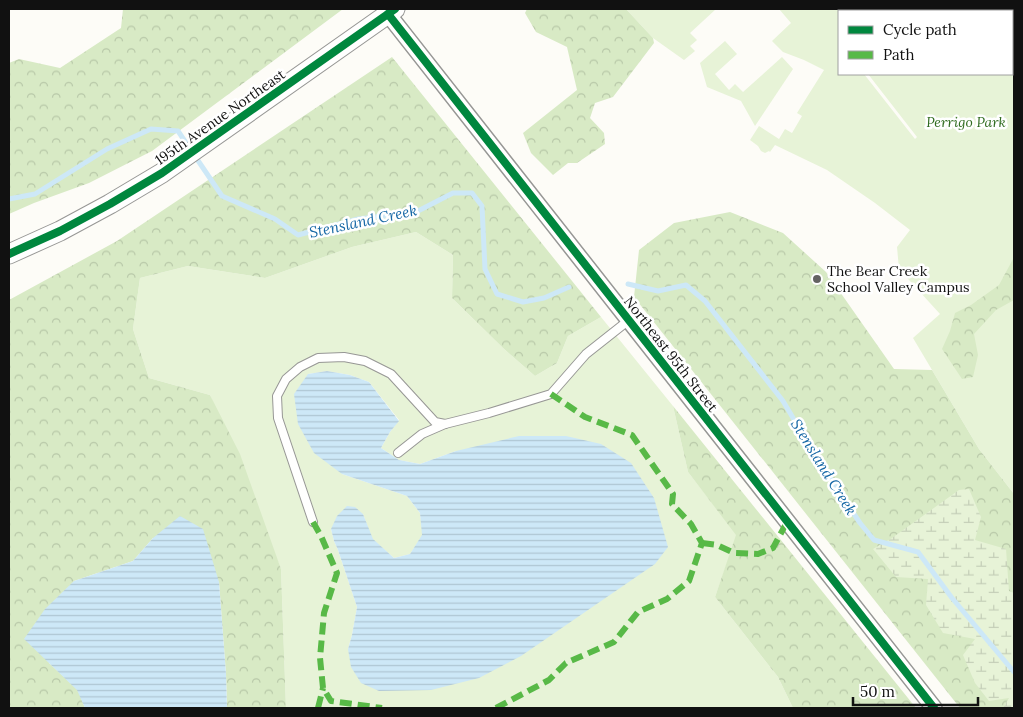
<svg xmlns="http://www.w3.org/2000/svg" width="1023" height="717" viewBox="0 0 1023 717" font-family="Lora,serif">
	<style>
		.grass { fill: #e7f3d7; fill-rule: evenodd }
		.forest { fill: url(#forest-crowns) }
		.wetland { fill: url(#wetland-marsh) }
		.pitch { fill: #f0f6e1 }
		.water { fill: url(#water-rules) }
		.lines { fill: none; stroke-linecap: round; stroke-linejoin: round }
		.stream { stroke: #cde8f7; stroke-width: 5 }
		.service-casing { stroke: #979795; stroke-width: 10 }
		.minor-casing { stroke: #979795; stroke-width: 18 }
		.tertiary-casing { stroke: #979795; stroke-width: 21 }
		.service { stroke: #fffffe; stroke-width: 8 }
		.minor { stroke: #fffffe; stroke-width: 15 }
		.tertiary { stroke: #fffffe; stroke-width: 19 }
		.quiet { stroke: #58b947; stroke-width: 6; stroke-dasharray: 12 6; stroke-linecap: butt }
		.cycleway-casing { stroke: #fff; stroke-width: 11 }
		.cycleway { stroke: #00873e; stroke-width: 8 }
		.poi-dot { fill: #646362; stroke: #fff; stroke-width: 2 }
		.labels { text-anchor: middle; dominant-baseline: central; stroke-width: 5; stroke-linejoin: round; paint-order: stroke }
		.street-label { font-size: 14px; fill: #111; stroke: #fff }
		.park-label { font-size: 14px; font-style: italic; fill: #2f6b1f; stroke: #fff }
		.poi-label { font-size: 14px; fill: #111; stroke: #fff; text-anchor: start }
		.water-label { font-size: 15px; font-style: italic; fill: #1768a6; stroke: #fff }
	</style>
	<defs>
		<pattern id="forest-crowns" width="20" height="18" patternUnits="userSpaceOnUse" patternTransform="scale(1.25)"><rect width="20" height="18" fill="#d8eac5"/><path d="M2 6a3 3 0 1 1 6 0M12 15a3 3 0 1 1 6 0" fill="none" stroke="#b8c8a8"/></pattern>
		<pattern id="wetland-marsh" width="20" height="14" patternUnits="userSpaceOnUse" patternTransform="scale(1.25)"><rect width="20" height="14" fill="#e7f3d7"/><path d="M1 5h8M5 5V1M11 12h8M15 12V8" fill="none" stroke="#c5cfb8"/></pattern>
		<pattern id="water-rules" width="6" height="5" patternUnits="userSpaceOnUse" patternTransform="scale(1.25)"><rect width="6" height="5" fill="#cde8f7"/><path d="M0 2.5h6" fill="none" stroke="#afc6d3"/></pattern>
	</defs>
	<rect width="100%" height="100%" fill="#fdfcf7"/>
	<!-- grass -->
	<g class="grass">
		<path d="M 626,9 L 716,9 L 690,33 L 697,40 L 690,46 L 695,51 L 684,60 L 653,38 Z"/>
		<path d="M 779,9 L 1014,9 L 1014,494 L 979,449 L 913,338 L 940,314 L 899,269 L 897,247 L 910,230 L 875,203 L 827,170 L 775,145 L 770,152 L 769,151 L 765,153 L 761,151 L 758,146 L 750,140 L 759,126 L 779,139 L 785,129 L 792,133 L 802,116 L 797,113 L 824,70 L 804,60 L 783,52 L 772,41 L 791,23 ZM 839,11 L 1012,11 L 1012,74 L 868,74 L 917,137 L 915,139 L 864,74 L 839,74 Z"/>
		<path d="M 725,41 L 737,54 L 715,74 L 729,90 L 735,84 L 743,92 L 782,57 L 793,69 L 755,126 L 741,101 L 707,87 L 700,63 Z"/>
		<path d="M 416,232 L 453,255 L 452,298 L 503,348 L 535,376 L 557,363 L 568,336 L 601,317 L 673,406 L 688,472 L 737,535 L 715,597 L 778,677 L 793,708 L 286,708 L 281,569 L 210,395 L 149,378 L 133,329 L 140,278 L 188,266 L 265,278 L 352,247 ZM 327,371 L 350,375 L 369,382 L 399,420 L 390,432 L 381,448 L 399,460 L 420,464 L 456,451 L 379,691 L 348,649 L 352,635 L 357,607 L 338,550 L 334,541 L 331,529 L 363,514 L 372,539 L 394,558 L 410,554 L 423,535 L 420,513 L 407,496 L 342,474 L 308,374 Z"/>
	</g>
	<!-- forest -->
	<g class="forest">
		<path d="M 123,9 L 343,9 L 152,151 L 89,183 L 34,203 L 9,214 L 9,63 L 19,59 L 60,68 L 121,28 Z"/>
		<path d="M 527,9 L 626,9 L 653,38 L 654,43 L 613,97 L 595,103 L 590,118 L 604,133 L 605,144 L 577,163 L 568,163 L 553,175 L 531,153 L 523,133 L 577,90 L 567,47 L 536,32 L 525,13 Z"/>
		<path d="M 392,57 L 601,317 L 568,336 L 557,363 L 535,376 L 503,348 L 452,298 L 453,255 L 416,232 L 352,247 L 265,278 L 188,266 L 140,278 L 133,329 L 149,378 L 210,395 L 240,454 L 281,569 L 286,708 L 227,708 L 226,674 L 219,582 L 153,538 L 133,561 L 74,581 L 49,663 L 78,690 L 85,708 L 9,708 L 9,300 L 117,241 Z"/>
		<path d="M 730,212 L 783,233 L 826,272 L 894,369 L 932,370 L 979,449 L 1014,494 L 1014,708 L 960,708 L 634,297 L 639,250 L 674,223 Z"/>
		<path d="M 1013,259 L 1014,261 L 1014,300 L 996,310 L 974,334 L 978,355 L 973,377 L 962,379 L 942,349 L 950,331 L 955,313 L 971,305 L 999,285 Z"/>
		<path d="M 673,406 L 916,708 L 793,708 L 778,677 L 715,597 L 736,535 L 688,472 Z"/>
	</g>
	<!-- wetland -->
	<path class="wetland" d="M 969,489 L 981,517 L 975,540 L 1006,549 L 1009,591 L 1014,593 L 1014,708 L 1003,708 L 1009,698 L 989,701 L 975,683 L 963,655 L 975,639 L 943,633 L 926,605 L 928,579 L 896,577 L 873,549 L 892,538 L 959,490 Z"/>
	<!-- pitch -->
	<path class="pitch" d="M 986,9 L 1014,9 L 1014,44 L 1012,46 L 1012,11 L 983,11 Z"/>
	<!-- water -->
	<g class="water">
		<path d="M 327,371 L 350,375 L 369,382 L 399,421 L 390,432 L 381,448 L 399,460 L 420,464 L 456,451 L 519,436 L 566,436 L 601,444 L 631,463 L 654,498 L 668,547 L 655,564 L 521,656 L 479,678 L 431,690 L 379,691 L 361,683 L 351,667 L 348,649 L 352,635 L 357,607 L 338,550 L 334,541 L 331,529 L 337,516 L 347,506 L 355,507 L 363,514 L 373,539 L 394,558 L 410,554 L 422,535 L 420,513 L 407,496 L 342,474 L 314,453 L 298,424 L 294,394 L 308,374 Z"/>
		<path d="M 180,516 L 203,529 L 219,582 L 226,674 L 227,708 L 85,708 L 77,690 L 24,639 L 45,609 L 74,581 L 133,561 L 153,538 Z"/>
	</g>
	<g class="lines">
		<!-- stream -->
		<g class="stream">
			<path d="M 9,199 L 35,194 L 107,149 L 151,129 L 178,131 L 222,196 L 275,219 L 298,235 L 358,219 L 416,212 L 453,193 L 472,193 L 482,206 L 485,269 L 497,294 L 523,302 L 544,298 L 569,287"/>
			<path d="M 628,284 L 658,291 L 686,285 L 705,301 L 783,401 L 815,455 L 860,523 L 874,540 L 918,552 L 952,598 L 1014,672"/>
		</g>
		<!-- service casing -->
		<g class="service-casing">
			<g id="service">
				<path d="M 398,453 L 422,434 L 445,424 L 489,413 L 551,394 L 586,354 L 629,320"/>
				<path d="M 313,522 L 278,418 L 277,396 L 286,379 L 300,367 L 318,358 L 344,357 L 365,361 L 391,374 L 435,422 L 445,424"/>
			</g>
		</g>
		<!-- minor casing -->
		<g class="minor-casing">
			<path id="minor" d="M 389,9 L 388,14 L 934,708"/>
		</g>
		<!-- tertiary casing -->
		<g class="tertiary-casing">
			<path id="tertiary" d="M 9,254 L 60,231 L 110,204 L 162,173 L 395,9"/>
		</g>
		<!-- service -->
		<use href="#service" class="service"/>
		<!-- minor -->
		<use href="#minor" class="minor"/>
		<!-- tertiary -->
		<use href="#tertiary" class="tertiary"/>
		<!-- quiet -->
		<g class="quiet">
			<path d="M 313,522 L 321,536 L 337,573 L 324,613 L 320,658 L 323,688 L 331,701 L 382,708"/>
			<path d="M 702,543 L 717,545 L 734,553 L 758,554 L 773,548 L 787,522"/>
			<path d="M 318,708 L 323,688"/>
			<path d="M 496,708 L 549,680 L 566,663 L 614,642 L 638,612 L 667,599 L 689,581 L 702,543 L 691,524 L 672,504 L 673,494 L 632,435 L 585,417 L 551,394"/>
		</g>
		<!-- cycleway casing -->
		<g class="cycleway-casing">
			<g id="cycleway">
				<path d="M 388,14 L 934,708"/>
				<path d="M 9,254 L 60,231 L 110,204 L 162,173 L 395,9"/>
			</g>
		</g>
		<!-- cycleway -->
		<use href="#cycleway" class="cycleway"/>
	</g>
	<!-- markers -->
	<circle class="poi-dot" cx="817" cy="279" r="5"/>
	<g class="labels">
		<!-- street labels -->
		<g class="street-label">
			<text transform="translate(220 117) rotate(-35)">195th Avenue Northeast</text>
			<text transform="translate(671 354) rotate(52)">Northeast 95th Street</text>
		</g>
		<!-- park labels -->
		<g class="park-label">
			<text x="966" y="122">Perrigo Park</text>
		</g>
		<!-- poi labels -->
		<g class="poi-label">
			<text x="827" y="271">The Bear Creek<tspan x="827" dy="16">School Valley Campus</tspan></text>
		</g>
		<!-- water labels -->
		<g class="water-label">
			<text transform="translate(363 221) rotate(-12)">Stensland Creek</text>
			<text transform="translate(824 467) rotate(58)">Stensland Creek</text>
		</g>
	</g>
	<!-- border -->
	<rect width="1023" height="717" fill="none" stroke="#111111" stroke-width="20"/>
	<!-- legend -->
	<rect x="838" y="10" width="175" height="65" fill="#ffffff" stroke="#a0a0a0"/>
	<rect x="848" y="26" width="25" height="8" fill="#00873e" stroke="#a0a0a0"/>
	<text x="883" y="35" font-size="15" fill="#111111">Cycle path</text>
	<rect x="848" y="51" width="25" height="8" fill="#58b947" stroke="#a0a0a0"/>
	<text x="883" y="60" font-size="15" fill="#111111">Path</text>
	<!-- scale -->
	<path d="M853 697v8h125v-8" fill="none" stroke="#111111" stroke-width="2.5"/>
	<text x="860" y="697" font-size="15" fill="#111111" stroke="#ffffff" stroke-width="4" paint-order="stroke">50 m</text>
</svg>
